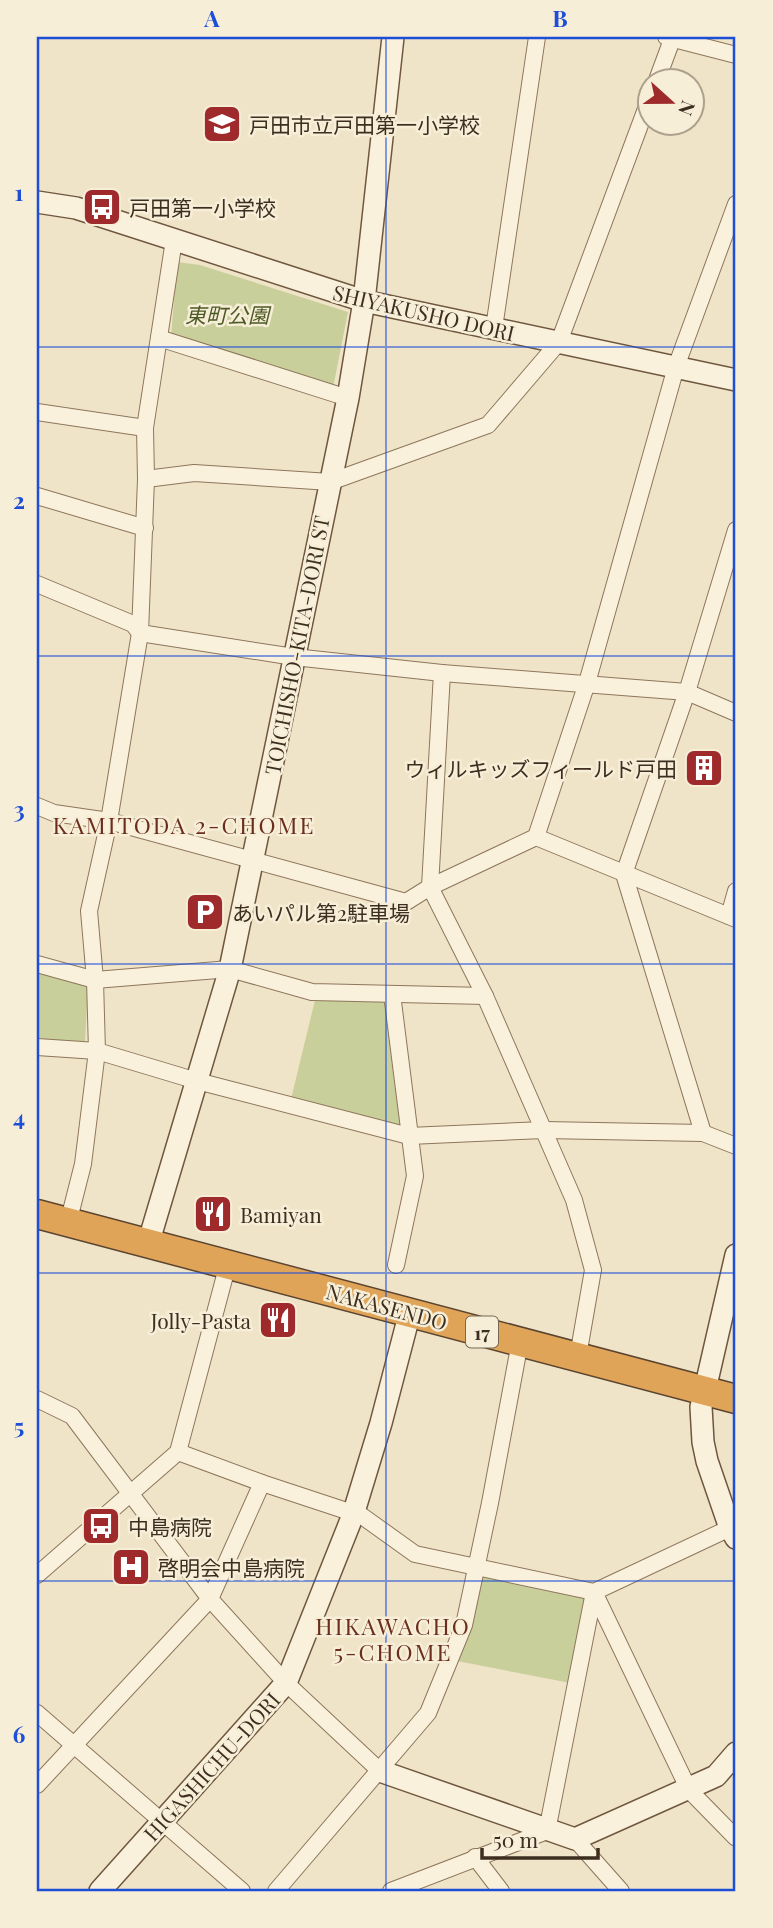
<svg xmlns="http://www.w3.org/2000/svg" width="773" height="1928" viewBox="0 0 773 1928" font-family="'Playfair Display','Noto Sans JP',serif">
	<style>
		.green { fill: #c9cf9b }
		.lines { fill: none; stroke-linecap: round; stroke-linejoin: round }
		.street-casing { stroke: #8d765c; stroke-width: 18 }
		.secondary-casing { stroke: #6f573f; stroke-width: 24 }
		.highway-casing { stroke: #5b4430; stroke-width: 31 }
		.street { stroke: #faf1dc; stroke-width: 16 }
		.secondary { stroke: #faf1dc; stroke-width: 21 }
		.highway { stroke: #e0a458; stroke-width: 28 }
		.grid { fill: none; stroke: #1d4ed8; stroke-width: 2; stroke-opacity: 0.55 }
		.labels { text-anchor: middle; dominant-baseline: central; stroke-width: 5; stroke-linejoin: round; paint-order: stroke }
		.shield { fill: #f7eed8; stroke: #756857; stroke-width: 2 }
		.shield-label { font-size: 19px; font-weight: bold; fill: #3d2e20 }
		.poi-label { font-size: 21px; fill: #3d2e20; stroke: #f7eed8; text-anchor: start }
		.street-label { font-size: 21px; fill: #3d2e20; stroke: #f7eed8 }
		.park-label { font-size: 21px; font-style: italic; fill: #4d5a26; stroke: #f7eed8 }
		.neighbourhood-label { font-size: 23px; letter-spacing: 2px; fill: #6b2e1e; stroke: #f7eed8 }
		.neatline { fill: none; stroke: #1d4ed8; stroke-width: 2.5 }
		.grid-label { font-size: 23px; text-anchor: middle; font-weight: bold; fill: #1d4ed8 }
	</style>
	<rect width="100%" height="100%" fill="#f0e4c8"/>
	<!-- green -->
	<g class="green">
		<path d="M 177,262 L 200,265 L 348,312 L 333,388 L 171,337 Z"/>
		<path d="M 37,969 L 88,986 L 85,1043 L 37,1038 Z"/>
		<path d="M 315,1000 L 386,1002 L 402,1129 L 291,1099 Z"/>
		<path d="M 482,1574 L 588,1597 L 570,1683 L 457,1661 Z"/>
	</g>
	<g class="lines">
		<!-- street casing -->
		<g class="street-casing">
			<g id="street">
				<path d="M 666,37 L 736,55"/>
				<path d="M 657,80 L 673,37"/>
				<path d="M 494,328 L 537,37"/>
				<path d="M 159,338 L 348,398"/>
				<path d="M 37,412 L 145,428"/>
				<path d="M 146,479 L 194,473 L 330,482 L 488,425 L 559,342 L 650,98"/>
				<path d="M 37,496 L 145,528"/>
				<path d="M 37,584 L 133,624 L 140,633 L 294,657 L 442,673 L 687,692 L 736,713"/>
				<path d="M 442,673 L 430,887 L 485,996 L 574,1200 L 593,1270 L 578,1356"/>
				<path d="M 37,806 L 54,813 L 109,821 L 406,902 L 430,887 L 536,837 L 736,919"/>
				<path d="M 536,837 L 587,683 L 676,367 L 736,204"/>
				<path d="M 729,916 L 736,891"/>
				<path d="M 37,964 L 95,980 L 230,969 L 312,992 L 485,996"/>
				<path d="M 392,994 L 415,1176 L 396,1265"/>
				<path d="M 37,1047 L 97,1051 L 197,1081 L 409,1136 L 544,1130 L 703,1133 L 736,1146"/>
				<path d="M 703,1133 L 624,874 L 687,692 L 736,530"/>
				<path d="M 68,1223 L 83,1164 L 97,1051 L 95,980 L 89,911 L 109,821 L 140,633 L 146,479 L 145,428 L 174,240"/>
				<path d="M 37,1399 L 72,1416 L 210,1599 L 286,1683 L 380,1771"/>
				<path d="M 178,1452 L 262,1483 L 362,1516 L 415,1554 L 594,1592 L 730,1528"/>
				<path d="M 37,1575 L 178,1452 L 228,1264"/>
				<path d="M 594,1592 L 689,1790 L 736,1838"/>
				<path d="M 37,1713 L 242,1891"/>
				<path d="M 37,1785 L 210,1599 L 262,1483"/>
				<path d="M 575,1839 L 621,1891"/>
				<path d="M 475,1857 L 501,1891"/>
				<path d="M 276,1891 L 428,1713 L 464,1625 L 490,1503 L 520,1342"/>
				<path d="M 391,1891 L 547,1831 L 594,1592"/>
			</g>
		</g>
		<!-- secondary casing -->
		<g class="secondary-casing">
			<g id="secondary">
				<path d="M 37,202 L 76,208 L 364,301 L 736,380"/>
				<path d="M 148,1244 L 230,969 L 348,398 L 364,301 L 393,37"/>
				<path d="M 736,1255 L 701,1407 L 703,1442 L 707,1461 L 730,1528 L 736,1538"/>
				<path d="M 380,1771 L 575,1839 L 716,1776 L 736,1753"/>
				<path d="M 100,1891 L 286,1683 L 353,1515 L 381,1423 L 410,1312"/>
			</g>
		</g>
		<!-- highway casing -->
		<g class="highway-casing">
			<path id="highway" d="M 37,1214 L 736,1399"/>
		</g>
		<!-- street -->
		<use href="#street" class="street"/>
		<!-- secondary -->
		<use href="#secondary" class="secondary"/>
		<!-- highway -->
		<use href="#highway" class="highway"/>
	</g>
	<!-- grid -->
	<path class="grid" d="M 386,37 L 386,1891M 37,347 L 736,347M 37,656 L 736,656M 37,964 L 736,964M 37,1273 L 736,1273M 37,1581 L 736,1581"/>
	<!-- icons -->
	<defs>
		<g id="school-square" transform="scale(2.0125)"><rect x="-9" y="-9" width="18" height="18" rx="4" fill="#9e2a2b" stroke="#f7eed8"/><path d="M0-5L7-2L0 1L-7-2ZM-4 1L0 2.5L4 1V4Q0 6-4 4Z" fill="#fff"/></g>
		<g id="bus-square" transform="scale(2.0125)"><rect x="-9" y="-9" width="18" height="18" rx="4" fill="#9e2a2b" stroke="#f7eed8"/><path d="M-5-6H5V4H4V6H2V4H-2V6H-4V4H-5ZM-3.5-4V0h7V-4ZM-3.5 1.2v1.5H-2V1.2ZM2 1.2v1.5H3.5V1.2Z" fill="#fff"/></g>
		<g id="building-square" transform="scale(2.0125)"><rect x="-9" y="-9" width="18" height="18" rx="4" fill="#9e2a2b" stroke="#f7eed8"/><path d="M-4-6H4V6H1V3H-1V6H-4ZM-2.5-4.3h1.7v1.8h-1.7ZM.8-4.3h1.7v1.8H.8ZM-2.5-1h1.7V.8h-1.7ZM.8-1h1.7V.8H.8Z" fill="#fff"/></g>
		<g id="parking-square" transform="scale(2.0125)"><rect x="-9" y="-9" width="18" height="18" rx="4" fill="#9e2a2b" stroke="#f7eed8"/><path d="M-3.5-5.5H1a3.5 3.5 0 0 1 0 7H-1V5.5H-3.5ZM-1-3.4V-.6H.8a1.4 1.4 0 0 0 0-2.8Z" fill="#fff"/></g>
		<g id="restaurant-square" transform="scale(2.0125)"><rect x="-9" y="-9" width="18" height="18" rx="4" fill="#9e2a2b" stroke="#f7eed8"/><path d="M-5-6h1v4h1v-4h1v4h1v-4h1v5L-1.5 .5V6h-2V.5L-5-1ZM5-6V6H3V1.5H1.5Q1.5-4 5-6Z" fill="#fff"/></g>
		<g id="hospital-square" transform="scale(2.0125)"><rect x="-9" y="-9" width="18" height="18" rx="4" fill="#9e2a2b" stroke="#f7eed8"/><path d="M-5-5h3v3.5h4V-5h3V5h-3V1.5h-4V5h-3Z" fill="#fff"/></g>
	</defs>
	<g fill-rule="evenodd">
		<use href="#school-square" x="222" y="124"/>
		<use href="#bus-square" x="102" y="207"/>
		<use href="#building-square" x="704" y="768"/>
		<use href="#parking-square" x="205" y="912"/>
		<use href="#restaurant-square" x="213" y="1214"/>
		<use href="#restaurant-square" x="278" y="1320"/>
		<use href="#bus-square" x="101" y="1526"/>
		<use href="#hospital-square" x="131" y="1567"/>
	</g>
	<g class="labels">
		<!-- shield labels -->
		<rect class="shield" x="466" y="1316.5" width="32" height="31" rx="5"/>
		<g class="shield-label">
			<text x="482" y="1332">17</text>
		</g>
		<!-- poi labels -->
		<g class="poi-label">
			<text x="249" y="124">戸田市立戸田第一小学校</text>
			<text x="129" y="207">戸田第一小学校</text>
			<text x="677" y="768" text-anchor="end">ウィルキッズフィールド戸田</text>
			<text x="232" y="912">あいパル第2駐車場</text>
			<text x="240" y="1214">Bamiyan</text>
			<text x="251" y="1320" text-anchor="end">Jolly-Pasta</text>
			<text x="128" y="1526">中島病院</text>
			<text x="158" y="1567">啓明会中島病院</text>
		</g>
		<!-- street labels -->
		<g class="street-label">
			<text transform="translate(424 312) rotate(13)">SHIYAKUSHO DORI</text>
			<text transform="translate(296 645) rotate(-79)">TOICHISHO-KITA-DORI ST</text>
			<text transform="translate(387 1306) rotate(15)">NAKASENDO</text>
			<text transform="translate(211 1766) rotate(-48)">HIGASHICHU-DORI</text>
		</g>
		<!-- park labels -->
		<g class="park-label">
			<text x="227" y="314">東町公園</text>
		</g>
		<!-- neighbourhood labels -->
		<g class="neighbourhood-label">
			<text x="184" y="824">KAMITODA 2-CHOME</text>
			<text x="393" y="1625">HIKAWACHO<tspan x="393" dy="26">5-CHOME</tspan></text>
		</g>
	</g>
	<!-- border -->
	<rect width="773" height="1928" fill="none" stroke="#f7eed8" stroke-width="77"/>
	<!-- north arrow -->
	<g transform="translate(671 102) rotate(111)"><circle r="33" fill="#f7eed8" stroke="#ada18e" stroke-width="2"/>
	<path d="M0-5L12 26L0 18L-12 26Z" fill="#9e2a2b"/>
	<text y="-10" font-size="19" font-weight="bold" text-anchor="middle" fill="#3d2e20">N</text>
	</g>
	<!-- scale -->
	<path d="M482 1848v10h116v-10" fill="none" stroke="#3d2e20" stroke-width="3.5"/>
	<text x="493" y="1848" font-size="21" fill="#3d2e20" stroke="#f7eed8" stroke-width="5" paint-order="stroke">50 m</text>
	<rect x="38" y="38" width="696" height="1852" class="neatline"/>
	<g class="grid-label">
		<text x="212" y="27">A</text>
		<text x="560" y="27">B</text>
		<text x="19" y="201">1</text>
		<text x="19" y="509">2</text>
		<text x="19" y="818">3</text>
		<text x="19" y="1126">4</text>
		<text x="19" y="1435">5</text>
		<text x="19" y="1743">6</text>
	</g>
</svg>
